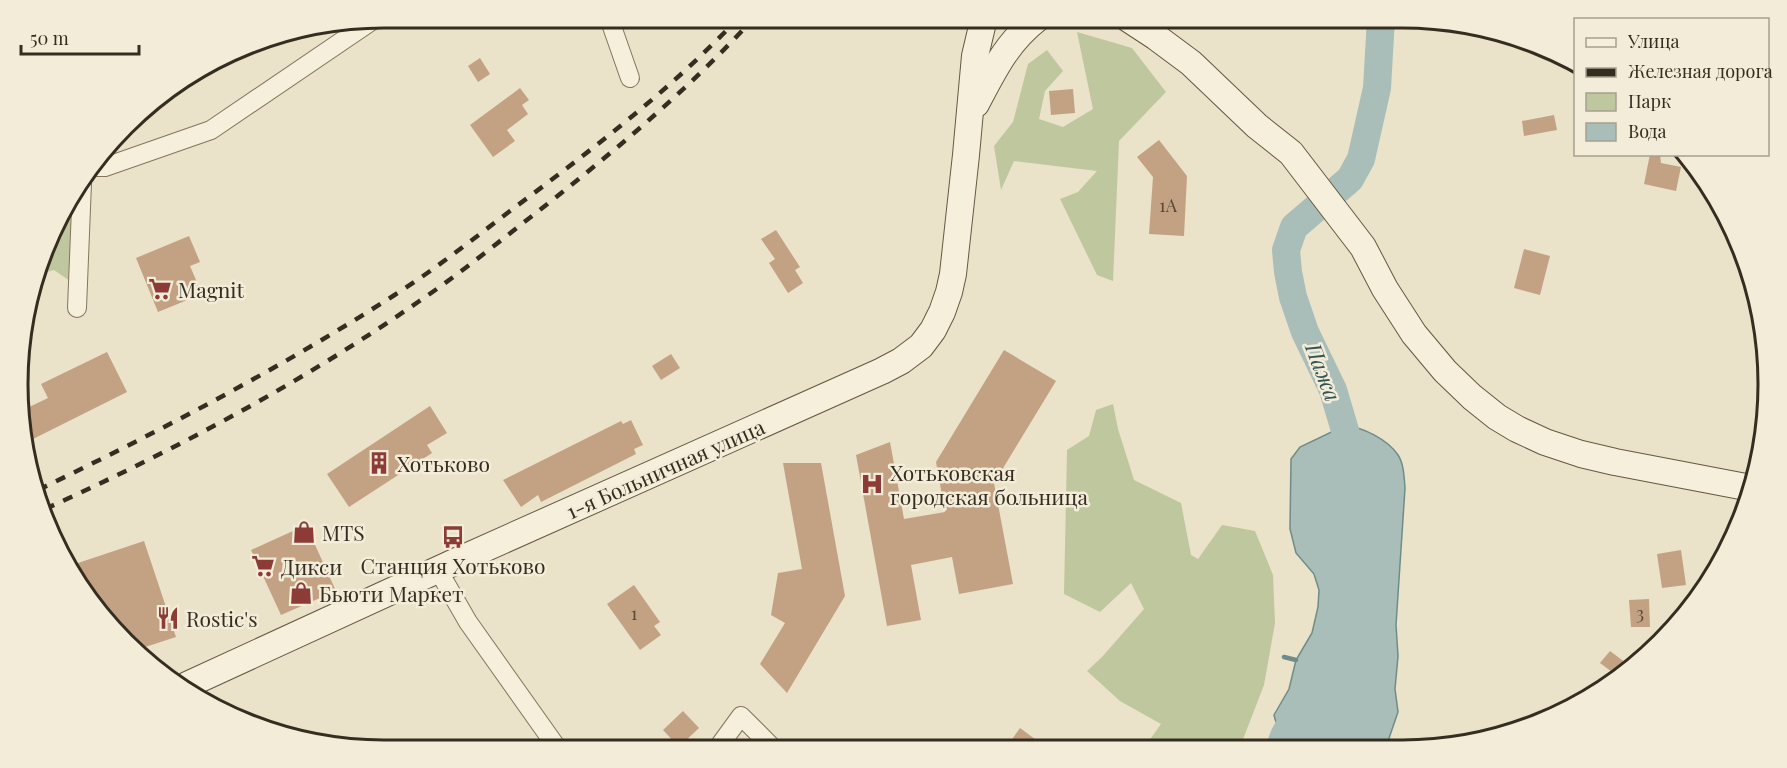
<svg xmlns="http://www.w3.org/2000/svg" width="1787" height="768" viewBox="0 0 1787 768" font-family="'Playfair Display',serif">
	<style>
		.green { fill: #bfc79e }
		.water { fill: #a9beb9; stroke: #708c87; stroke-width: 1.5 }
		.lines { fill: none; stroke-linecap: round; stroke-linejoin: round }
		.stream { stroke: #708c87; stroke-width: 4.5 }
		.river { stroke: #a9beb9; stroke-width: 28 }
		.building { fill: #c3a283 }
		.street-casing { stroke: #84755f; stroke-width: 20 }
		.secondary-casing { stroke: #665742; stroke-width: 28 }
		.street { stroke: #f5efdb; stroke-width: 18 }
		.secondary { stroke: #f5efdb; stroke-width: 26 }
		.rail { stroke: #362d21; stroke-width: 4.5; stroke-dasharray: 10 10; stroke-linecap: butt }
		.labels { text-anchor: middle; dominant-baseline: central; stroke-width: 5; stroke-linejoin: round; paint-order: stroke }
		.number-label { font-size: 18px; fill: #594a3a }
		.poi-label { font-size: 21px; fill: #362d21; stroke: #f2ecd8; text-anchor: start }
		.street-label { font-size: 21px; fill: #362d21; stroke: #f2ecd8 }
		.water-label { font-size: 22px; font-style: italic; fill: #325454; stroke: #f2ecd8 }
		.rim { fill: none; stroke: #362d21; stroke-width: 3 }
	</style>
	<rect width="100%" height="100%" fill="#eae2c9"/>
	<!-- green -->
	<g class="green">
		<path d="M 1077,32 L 1132,48 L 1166,92 L 1119,141 L 1113,281 L 1097,275 L 1060,199 L 1078,192 L 1097,171 L 1014,161 L 1001,190 L 994,146 L 1013,122 L 1028,64 L 1047,50 L 1063,71 L 1045,91 L 1039,119 L 1063,127 L 1093,109 Z"/>
		<path d="M 74,193 L 70,281 L 54,270 L 40,274 L 67,201 Z"/>
		<path d="M 1113,404 L 1118,429 L 1134,480 L 1181,503 L 1191,555 L 1198,559 L 1222,525 L 1255,531 L 1273,575 L 1275,623 L 1264,685 L 1240,747 L 1144,748 L 1161,724 L 1120,701 L 1087,671 L 1102,657 L 1144,609 L 1131,583 L 1100,612 L 1064,594 L 1067,450 L 1089,436 L 1096,410 Z"/>
	</g>
	<!-- water -->
	<path class="water" d="M 1344,426 C 1362,426 1388,440 1398,455 C 1404,464 1404,477 1405,488 L 1396,625 L 1398,656 L 1395,689 L 1398,712 L 1386,747 L 1296,747 C 1285,738 1277,729 1274,715 L 1289,689 L 1296,660 L 1312,633 L 1318,607 L 1319,590 L 1314,574 L 1296,553 L 1290,529 L 1291,459 L 1300,447 Z"/>
	<g class="lines">
		<!-- stream -->
		<path class="stream" d="M 1284,657 L 1296,660"/>
		<!-- river -->
		<g class="river">
			<path d="M 1352,465 L 1352,454 L 1333,390 L 1305,332 L 1293,297 L 1288,272 L 1286,250 L 1294,227 L 1350,179 L 1361,159 L 1377,88 L 1381,18"/>
			<path d="M 1280,747 L 1284,736 L 1303,701"/>
		</g>
	</g>
	<!-- building -->
	<g class="building">
		<path d="M 480,58 L 490,74 L 478,82 L 468,66 Z"/>
		<path d="M 520,88 L 529,100 L 522,105 L 528,114 L 507,130 L 515,141 L 493,157 L 470,125 Z"/>
		<path d="M 1073,89 L 1075,113 L 1051,115 L 1049,91 Z"/>
		<path d="M 1554,115 L 1557,130 L 1524,136 L 1522,121 Z"/>
		<path d="M 1159,140 L 1187,176 L 1184,236 L 1149,234 L 1153,177 L 1137,157 Z"/>
		<path d="M 1650,154 L 1660,154 L 1661,163 L 1681,167 L 1676,191 L 1644,184 Z"/>
		<path d="M 776,230 L 800,267 L 795,270 L 803,283 L 788,293 L 769,263 L 775,259 L 761,239 Z"/>
		<path d="M 189,236 L 200,262 L 190,266 L 202,294 L 158,312 L 136,258 Z"/>
		<path d="M 1524,249 L 1550,256 L 1540,295 L 1514,288 Z"/>
		<path d="M 1004,350 L 1056,381 L 994,483 L 1013,584 L 959,594 L 952,557 L 911,565 L 921,620 L 887,626 L 856,455 L 890,442 L 904,519 L 945,512 L 936,462 Z"/>
		<path d="M 107,352 L 127,392 L 25,443 L 25,409 L 48,398 L 41,384 Z"/>
		<path d="M 671,354 L 680,368 L 661,380 L 652,366 Z"/>
		<path d="M 430,406 L 447,433 L 427,445 L 432,453 L 349,507 L 327,474 Z"/>
		<path d="M 631,420 L 643,445 L 634,449 L 636,454 L 541,502 L 538,495 L 521,507 L 503,480 L 621,421 L 623,424 Z"/>
		<path d="M 783,463 L 821,463 L 845,596 L 787,693 L 760,664 L 785,623 L 771,615 L 778,573 L 802,569 Z"/>
		<path d="M 306,525 L 336,591 L 281,615 L 251,550 Z"/>
		<path d="M 144,541 L 176,637 L 136,650 L 83,586 L 75,564 Z"/>
		<path d="M 1681,550 L 1686,585 L 1662,588 L 1657,554 Z"/>
		<path d="M 634,585 L 660,622 L 654,626 L 661,635 L 640,650 L 607,604 Z"/>
		<path d="M 1649,599 L 1650,627 L 1631,627 L 1629,600 Z"/>
		<path d="M 1610,651 L 1630,666 L 1620,678 L 1600,663 Z"/>
		<path d="M 683,711 L 699,728 L 679,747 L 663,730 Z"/>
		<path d="M 1020,728 L 1047,748 L 1006,748 Z"/>
	</g>
	<g class="lines">
		<!-- street casing -->
		<g class="street-casing">
			<g id="street">
				<path d="M 609,18 L 630,78"/>
				<path d="M 95,167 L 105,167 L 211,130 L 373,20"/>
				<path d="M 77,308 L 82,183"/>
				<path d="M 438,570 L 468,622 L 558,749"/>
				<path d="M 717,749 L 741,716 L 774,749"/>
			</g>
		</g>
		<!-- secondary casing -->
		<g class="secondary-casing">
			<g id="secondary">
				<path d="M 1127,18 L 1156,37 L 1191,63 L 1257,126 L 1291,153 L 1363,247 L 1385,289 L 1414,334 L 1445,371 L 1472,397 L 1497,417 L 1517,429 L 1545,442 L 1581,454 L 1615,462 L 1751,488"/>
				<path d="M 976,104 C 994,70 1007,42 1038,18"/>
				<path d="M 187,685 L 459,560 L 882,371 L 901,361 L 921,346 L 933,330 L 942,312 L 949,292 L 953,274 L 966,155 L 975,56 L 984,18"/>
			</g>
		</g>
		<!-- street -->
		<use href="#street" class="street"/>
		<!-- secondary -->
		<use href="#secondary" class="secondary"/>
		<!-- rail -->
		<g class="rail">
			<path d="M 38,490 C 160,431 279,369 393,296 C 434,270 472,240 510,211 C 565,170 619,129 670,84 C 694,63 717,40 739,18"/>
			<path d="M 45,509 C 175,450 301,383 418,302 C 461,273 501,240 541,209 C 616,150 689,89 754,18"/>
		</g>
	</g>
	<!-- icons -->
	<defs>
		<g id="supermarket-bare" transform="scale(1.8)"><path d="M-6-5.5h2.5l.6 2H6L4.5 2H-2.5L-4.4-4H-6ZM-1.5 3.2a1.3 1.3 0 1 0 .1 0ZM3 3.2a1.3 1.3 0 1 0 .1 0Z" fill="#8c3b36" stroke="#f2ecd8" stroke-width="2.5" paint-order="stroke"/></g>
		<g id="building-bare" transform="scale(1.8)"><path d="M-4-6H4V6H1V3H-1V6H-4ZM-2.5-4.3h1.7v1.8h-1.7ZM.8-4.3h1.7v1.8H.8ZM-2.5-1h1.7V.8h-1.7ZM.8-1h1.7V.8H.8Z" fill="#8c3b36" stroke="#f2ecd8" stroke-width="2.5" paint-order="stroke"/></g>
		<g id="hospital-bare" transform="scale(1.8)"><path d="M-5-5h3v3.5h4V-5h3V5h-3V1.5h-4V5h-3Z" fill="#8c3b36" stroke="#f2ecd8" stroke-width="2.5" paint-order="stroke"/></g>
		<g id="shop-bare" transform="scale(1.8)"><path d="M-5-2.5h2.3a2.7 3.5 0 0 1 5.4 0H5L5.5 6h-11ZM-1.5-2.5h3a1.5 2.3 0 0 0-3 0Z" fill="#8c3b36" stroke="#f2ecd8" stroke-width="2.5" paint-order="stroke"/></g>
		<g id="bus-bare" transform="scale(1.8)"><path d="M-5-6H5V4H4V6H2V4H-2V6H-4V4H-5ZM-3.5-4V0h7V-4ZM-3.5 1.2v1.5H-2V1.2ZM2 1.2v1.5H3.5V1.2Z" fill="#8c3b36" stroke="#f2ecd8" stroke-width="2.5" paint-order="stroke"/></g>
		<g id="restaurant-bare" transform="scale(1.8)"><path d="M-5-6h1v4h1v-4h1v4h1v-4h1v5L-1.5 .5V6h-2V.5L-5-1ZM5-6V6H3V1.5H1.5Q1.5-4 5-6Z" fill="#8c3b36" stroke="#f2ecd8" stroke-width="2.5" paint-order="stroke"/></g>
	</defs>
	<g fill-rule="evenodd">
		<use href="#supermarket-bare" x="160" y="289"/>
		<use href="#building-bare" x="379" y="463"/>
		<use href="#hospital-bare" x="872" y="484"/>
		<use href="#shop-bare" x="304" y="532"/>
		<use href="#bus-bare" x="453" y="537"/>
		<use href="#supermarket-bare" x="263" y="566"/>
		<use href="#shop-bare" x="301" y="593"/>
		<use href="#restaurant-bare" x="168" y="618"/>
	</g>
	<g class="labels">
		<!-- number labels -->
		<g class="number-label">
			<text x="1168" y="205">1А</text>
			<text x="634" y="613">1</text>
			<text x="1640" y="613">3</text>
		</g>
		<!-- poi labels -->
		<g class="poi-label">
			<text x="178" y="289">Magnit</text>
			<text x="397" y="463">Хотьково</text>
			<text x="890" y="472">Хотьковская<tspan x="890" dy="24">городская больница</tspan></text>
			<text x="322" y="532">MTS</text>
			<text x="453" y="565" text-anchor="middle">Станция Хотьково</text>
			<text x="281" y="566">Дикси</text>
			<text x="319" y="593">Бьюти Маркет</text>
			<text x="186" y="618">Rostic's</text>
		</g>
		<!-- street labels -->
		<g class="street-label">
			<text transform="translate(665 468) rotate(-24)">1-я Больничная улица</text>
		</g>
		<!-- water labels -->
		<g class="water-label">
			<text transform="translate(1324 372) rotate(69)">Пажа</text>
		</g>
	</g>
	<!-- crop -->
	<path d="M0 0H1787V768H0ZM384 28H1402A356 356 0 0 1 1758 384V384A356 356 0 0 1 1402 740H384A356 356 0 0 1 28 384V384A356 356 0 0 1 384 28Z" fill="#f2ecd8" fill-rule="evenodd"/>
	<path class="rim" d="M384 28H1402A356 356 0 0 1 1758 384V384A356 356 0 0 1 1402 740H384A356 356 0 0 1 28 384V384A356 356 0 0 1 384 28Z"/>
	<!-- legend -->
	<rect x="1574" y="18" width="195" height="138" fill="#f2ecd8" stroke="#a7a08f" stroke-width="1.5"/>
	<rect x="1586" y="38" width="30" height="9" fill="#f5efdb" stroke="#a7a08f" stroke-width="1.5"/>
	<text x="1628" y="48" font-size="18" fill="#362d21">Улица</text>
	<rect x="1586" y="68" width="30" height="9" fill="#362d21" stroke="#a7a08f" stroke-width="1.5"/>
	<text x="1628" y="78" font-size="18" fill="#362d21">Железная дорога</text>
	<rect x="1586" y="93" width="30" height="18" fill="#bfc79e" stroke="#a7a08f" stroke-width="1.5"/>
	<text x="1628" y="108" font-size="18" fill="#362d21">Парк</text>
	<rect x="1586" y="123" width="30" height="18" fill="#a9beb9" stroke="#a7a08f" stroke-width="1.5"/>
	<text x="1628" y="138" font-size="18" fill="#362d21">Вода</text>
	<!-- scale -->
	<path d="M21 45v9h118v-9" fill="none" stroke="#362d21" stroke-width="3"/>
	<text x="30" y="45" font-size="18" fill="#362d21" stroke="#f2ecd8" stroke-width="4.5" paint-order="stroke">50 m</text>
</svg>
